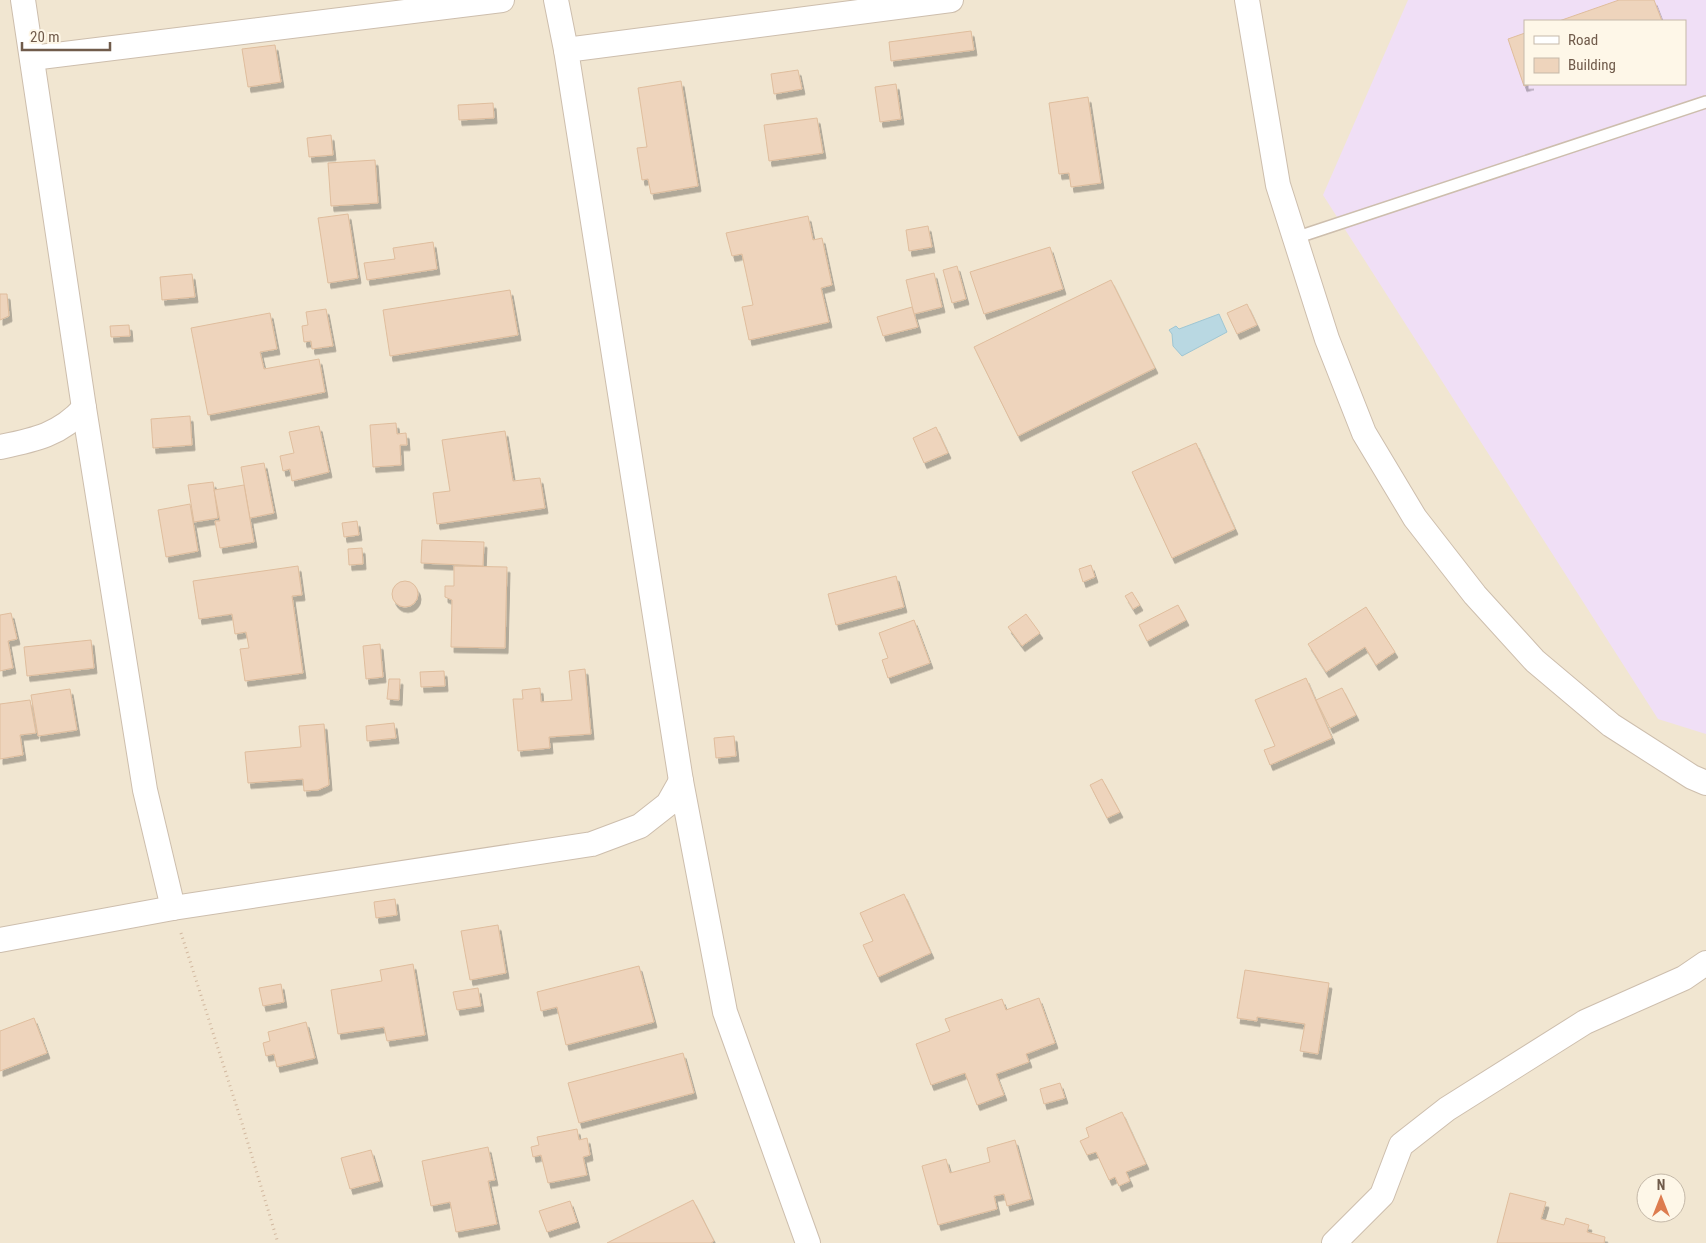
<svg xmlns="http://www.w3.org/2000/svg" width="1706" height="1243" viewBox="0 0 1706 1243" font-family="'Roboto Condensed',sans-serif">
	<style>
		.residential { fill: #f1e6d1; fill-rule: evenodd }
		.education { fill: #f0dff6; fill-rule: evenodd }
		.water { fill: #b9d8e2; stroke: #9fc6d3 }
		.building { fill: #eed4bc; stroke: #dfbd9d; filter: url(#shadow) }
		.lines { fill: none; stroke-linecap: round; stroke-linejoin: round }
		.lane-casing { stroke: #cdbead; stroke-width: 14 }
		.street-casing { stroke: #cdbead; stroke-width: 26 }
		.path { stroke: #d2b89f; stroke-width: 3; stroke-dasharray: 1 4; stroke-linecap: butt }
		.lane { stroke: #fff; stroke-width: 11 }
		.street { stroke: #fff; stroke-width: 24 }
	</style>
	<defs>
		<filter id="shadow"><feDropShadow dx="3" dy="5.5" stdDeviation="0" flood-color="#0004"/></filter>
	</defs>
	<rect width="100%" height="100%" fill="#faf3e2"/>
	<!-- residential -->
	<path class="residential" d="M 0,0 L 1706,0 L 1706,1243 L 0,1243 ZM 1525,21 L 1685,21 L 1685,84 L 1525,84 ZM 1646,1183 L 1676,1183 L 1676,1213 L 1646,1213 Z"/>
	<!-- education -->
	<path class="education" d="M 1408,0 L 1706,0 L 1706,734 L 1658,719 L 1323,195 ZM 1525,21 L 1685,21 L 1685,84 L 1525,84 Z"/>
	<!-- water -->
	<path class="water" d="M 1219,314 L 1227,332 L 1182,356 L 1173,346 L 1172,334 L 1169,330 L 1176,326 L 1179,329 Z"/>
	<!-- building -->
	<g class="building">
		<path d="M 1619,0 L 1654,0 L 1662,21 L 1559,21 Z"/>
		<path d="M 971,31 L 974,50 L 891,61 L 889,42 Z"/>
		<path d="M 1525,33 L 1525,84 L 1531,84 L 1524,86 L 1508,39 Z"/>
		<path d="M 275,45 L 281,82 L 248,87 L 242,49 Z"/>
		<path d="M 798,70 L 802,89 L 774,94 L 771,74 Z"/>
		<path d="M 681,81 L 698,186 L 651,194 L 648,179 L 642,180 L 637,148 L 647,147 L 638,88 Z"/>
		<path d="M 896,84 L 901,119 L 880,122 L 875,87 Z"/>
		<path d="M 1088,97 L 1101,183 L 1071,187 L 1069,173 L 1059,174 L 1049,103 Z"/>
		<path d="M 493,103 L 494,118 L 459,120 L 458,105 Z"/>
		<path d="M 817,118 L 823,153 L 769,161 L 764,125 Z"/>
		<path d="M 331,135 L 333,155 L 309,157 L 307,138 Z"/>
		<path d="M 375,160 L 378,203 L 331,206 L 328,163 Z"/>
		<path d="M 348,214 L 358,278 L 328,283 L 318,218 Z"/>
		<path d="M 808,216 L 813,240 L 822,238 L 832,285 L 821,288 L 829,322 L 749,340 L 742,307 L 753,305 L 742,254 L 732,256 L 726,233 Z"/>
		<path d="M 928,226 L 932,247 L 909,251 L 906,230 Z"/>
		<path d="M 433,242 L 437,269 L 367,280 L 364,263 L 395,259 L 393,248 Z"/>
		<path d="M 1050,247 L 1063,289 L 984,314 L 970,272 Z"/>
		<path d="M 957,266 L 966,299 L 952,303 L 943,270 Z"/>
		<path d="M 934,273 L 942,307 L 914,314 L 906,280 Z"/>
		<path d="M 192,274 L 195,297 L 162,300 L 160,277 Z"/>
		<path d="M 1111,280 L 1155,368 L 1018,436 L 974,347 Z"/>
		<path d="M 510,290 L 518,335 L 390,356 L 383,310 Z"/>
		<path d="M 0,294 L 7,294 L 9,316 L 0,320 Z"/>
		<path d="M 1247,304 L 1257,325 L 1237,334 L 1227,313 Z"/>
		<path d="M 912,307 L 918,327 L 883,336 L 877,317 Z"/>
		<path d="M 326,309 L 333,346 L 312,349 L 311,341 L 304,342 L 302,326 L 308,325 L 306,312 Z"/>
		<path d="M 270,313 L 277,349 L 260,352 L 264,369 L 319,359 L 325,392 L 208,415 L 191,328 Z"/>
		<path d="M 129,325 L 130,336 L 111,337 L 110,326 Z"/>
		<path d="M 190,416 L 192,445 L 153,448 L 151,419 Z"/>
		<path d="M 396,423 L 397,434 L 406,433 L 407,445 L 400,445 L 401,465 L 373,467 L 370,425 Z"/>
		<path d="M 319,426 L 329,472 L 292,481 L 290,469 L 283,471 L 280,456 L 294,453 L 289,432 Z"/>
		<path d="M 936,427 L 948,453 L 924,463 L 913,438 Z"/>
		<path d="M 505,431 L 513,481 L 540,478 L 545,508 L 437,524 L 433,493 L 450,491 L 442,440 Z"/>
		<path d="M 1196,443 L 1235,529 L 1172,558 L 1132,472 Z"/>
		<path d="M 264,463 L 274,513 L 250,518 L 241,467 Z"/>
		<path d="M 213,482 L 218,518 L 194,522 L 188,485 Z"/>
		<path d="M 244,485 L 254,542 L 220,548 L 215,521 L 220,521 L 214,490 Z"/>
		<path d="M 190,504 L 198,551 L 166,557 L 158,510 Z"/>
		<path d="M 357,521 L 359,535 L 344,537 L 342,523 Z"/>
		<path d="M 422,540 L 484,542 L 483,566 L 421,563 Z"/>
		<path d="M 362,548 L 363,564 L 349,565 L 348,549 Z"/>
		<path d="M 1091,565 L 1095,577 L 1083,582 L 1079,569 Z"/>
		<path d="M 298,566 L 302,595 L 292,596 L 303,673 L 245,681 L 240,649 L 249,648 L 246,632 L 235,634 L 232,614 L 199,619 L 193,581 Z"/>
		<path d="M 454,566 L 507,567 L 505,648 L 451,647 L 452,600 L 445,597 L 445,586 L 454,586 Z"/>
		<path d="M 896,576 L 904,607 L 836,625 L 828,594 Z"/>
		<circle cx="405" cy="594" r="13"/>
		<path d="M 1132,592 L 1140,605 L 1133,609 L 1125,596 Z"/>
		<path d="M 1178,605 L 1186,620 L 1147,641 L 1139,625 Z"/>
		<path d="M 1366,607 L 1395,652 L 1376,665 L 1365,647 L 1326,672 L 1308,644 Z"/>
		<path d="M 11,613 L 17,639 L 8,641 L 13,668 L 0,671 L 0,615 Z"/>
		<path d="M 1026,614 L 1040,633 L 1022,646 L 1008,627 Z"/>
		<path d="M 914,620 L 930,663 L 888,678 L 882,660 L 888,658 L 879,633 Z"/>
		<path d="M 91,640 L 94,668 L 27,676 L 24,647 Z"/>
		<path d="M 380,644 L 383,677 L 366,679 L 363,646 Z"/>
		<path d="M 585,669 L 591,734 L 549,737 L 550,748 L 518,751 L 513,699 L 523,699 L 522,690 L 540,688 L 541,702 L 572,700 L 569,671 Z"/>
		<path d="M 444,671 L 445,686 L 421,687 L 420,672 Z"/>
		<path d="M 1306,678 L 1332,738 L 1270,765 L 1264,750 L 1275,746 L 1255,700 Z"/>
		<path d="M 389,679 L 400,679 L 399,700 L 387,699 Z"/>
		<path d="M 1342,688 L 1356,715 L 1330,728 L 1316,700 Z"/>
		<path d="M 70,689 L 77,730 L 38,736 L 31,695 Z"/>
		<path d="M 30,700 L 36,733 L 20,735 L 23,755 L 0,759 L 0,704 Z"/>
		<path d="M 394,723 L 396,738 L 367,741 L 366,726 Z"/>
		<path d="M 324,724 L 329,785 L 318,790 L 304,791 L 303,779 L 248,783 L 245,752 L 301,747 L 299,726 Z"/>
		<path d="M 734,736 L 736,756 L 716,758 L 714,738 Z"/>
		<path d="M 1102,779 L 1120,812 L 1107,818 L 1090,785 Z"/>
		<path d="M 904,894 L 931,953 L 878,977 L 863,945 L 873,941 L 860,913 Z"/>
		<path d="M 395,899 L 397,915 L 376,918 L 374,902 Z"/>
		<path d="M 498,925 L 506,973 L 470,980 L 461,931 Z"/>
		<path d="M 413,964 L 425,1035 L 387,1041 L 384,1027 L 338,1034 L 331,990 L 382,981 L 380,970 Z"/>
		<path d="M 639,966 L 654,1022 L 566,1045 L 557,1007 L 541,1011 L 537,992 Z"/>
		<path d="M 1245,970 L 1329,983 L 1318,1054 L 1300,1051 L 1305,1024 L 1257,1017 L 1257,1021 L 1237,1018 Z"/>
		<path d="M 281,984 L 284,1002 L 263,1006 L 259,988 Z"/>
		<path d="M 478,988 L 481,1006 L 457,1010 L 453,992 Z"/>
		<path d="M 1039,998 L 1055,1043 L 1026,1054 L 1029,1062 L 996,1074 L 1004,1095 L 977,1105 L 965,1073 L 931,1085 L 916,1044 L 950,1031 L 945,1019 L 1002,999 L 1006,1010 Z"/>
		<path d="M 34,1018 L 47,1053 L 0,1071 L 0,1031 Z"/>
		<path d="M 306,1022 L 315,1058 L 277,1067 L 274,1054 L 266,1056 L 263,1043 L 270,1041 L 268,1032 Z"/>
		<path d="M 683,1053 L 694,1093 L 579,1123 L 568,1083 Z"/>
		<path d="M 1060,1083 L 1065,1098 L 1044,1104 L 1040,1089 Z"/>
		<path d="M 1122,1112 L 1146,1164 L 1126,1172 L 1130,1181 L 1119,1186 L 1115,1177 L 1109,1180 L 1096,1152 L 1087,1155 L 1080,1141 L 1089,1137 L 1086,1128 Z"/>
		<path d="M 577,1129 L 579,1140 L 587,1138 L 590,1155 L 583,1157 L 587,1175 L 548,1183 L 541,1155 L 533,1157 L 531,1147 L 539,1145 L 537,1137 Z"/>
		<path d="M 1015,1140 L 1031,1199 L 1007,1206 L 1004,1194 L 994,1196 L 997,1209 L 938,1225 L 922,1166 L 946,1159 L 950,1173 L 990,1162 L 987,1148 Z"/>
		<path d="M 488,1147 L 495,1180 L 488,1181 L 497,1224 L 456,1232 L 450,1202 L 431,1206 L 422,1161 Z"/>
		<path d="M 371,1150 L 380,1181 L 350,1189 L 341,1158 Z"/>
		<path d="M 1510,1193 L 1546,1202 L 1541,1219 L 1564,1225 L 1566,1218 L 1589,1225 L 1587,1232 L 1605,1237 L 1604,1243 L 1497,1243 Z"/>
		<path d="M 693,1200 L 714,1241 L 711,1243 L 607,1243 Z"/>
		<path d="M 570,1201 L 577,1222 L 547,1232 L 539,1211 Z"/>
	</g>
	<g class="lines">
		<!-- lane casing -->
		<g class="lane-casing">
			<path id="lane" d="M 1295,238 L 1706,102"/>
		</g>
		<!-- street casing -->
		<g class="street-casing">
			<g id="street">
				<path d="M 23,0 L 84,408 L 145,790 L 173,908"/>
				<path d="M 556,0 L 566,50 L 681,781 L 725,1012 L 808,1243"/>
				<path d="M 1247,0 L 1278,185 L 1327,339 L 1364,433 L 1415,518 L 1475,595 L 1535,661 L 1611,725 L 1692,777 L 1706,783"/>
				<path d="M 566,50 L 951,0"/>
				<path d="M 32,58 L 502,0"/>
				<path d="M 0,447 C 34,440 60,435 84,408"/>
				<path d="M 0,940 L 173,908 L 592,844 L 640,826 L 668,804 L 681,781"/>
				<path d="M 1334,1243 L 1382,1195 L 1401,1145 L 1447,1109 L 1585,1022 L 1684,978 L 1706,963"/>
			</g>
		</g>
		<!-- path -->
		<path class="path" d="M 181,933 L 241,1120 L 278,1243"/>
		<!-- lane -->
		<use href="#lane" class="lane"/>
		<!-- street -->
		<use href="#street" class="street"/>
	</g>
	<!-- legend -->
	<rect x="1524" y="20" width="162" height="65" fill="#fef7e8" stroke="#c5b9a9"/>
	<rect x="1534" y="36" width="25" height="8" fill="#ffffff" stroke="#c5b9a9"/>
	<text x="1568" y="45" font-size="15" fill="#705b4b">Road</text>
	<rect x="1534" y="58" width="25" height="15" fill="#eed4bc" stroke="#c5b9a9"/>
	<text x="1568" y="70" font-size="15" fill="#705b4b">Building</text>
	<!-- north arrow -->
	<g transform="translate(1661 1198)"><circle r="24" fill="#fef7e8" stroke="#c5b9a9"/>
	<path d="M0-4L9 19L0 12L-9 19Z" fill="#dd7c4f"/>
	<text y="-8" font-size="14" font-weight="bold" text-anchor="middle" fill="#705b4b">N</text>
	</g>
	<!-- scale -->
	<path d="M22 42v8h88v-8" fill="none" stroke="#705b4b" stroke-width="2.5"/>
	<text x="30" y="42" font-size="15" fill="#705b4b" stroke="#fef7e8" stroke-width="4" paint-order="stroke">20 m</text>
</svg>
